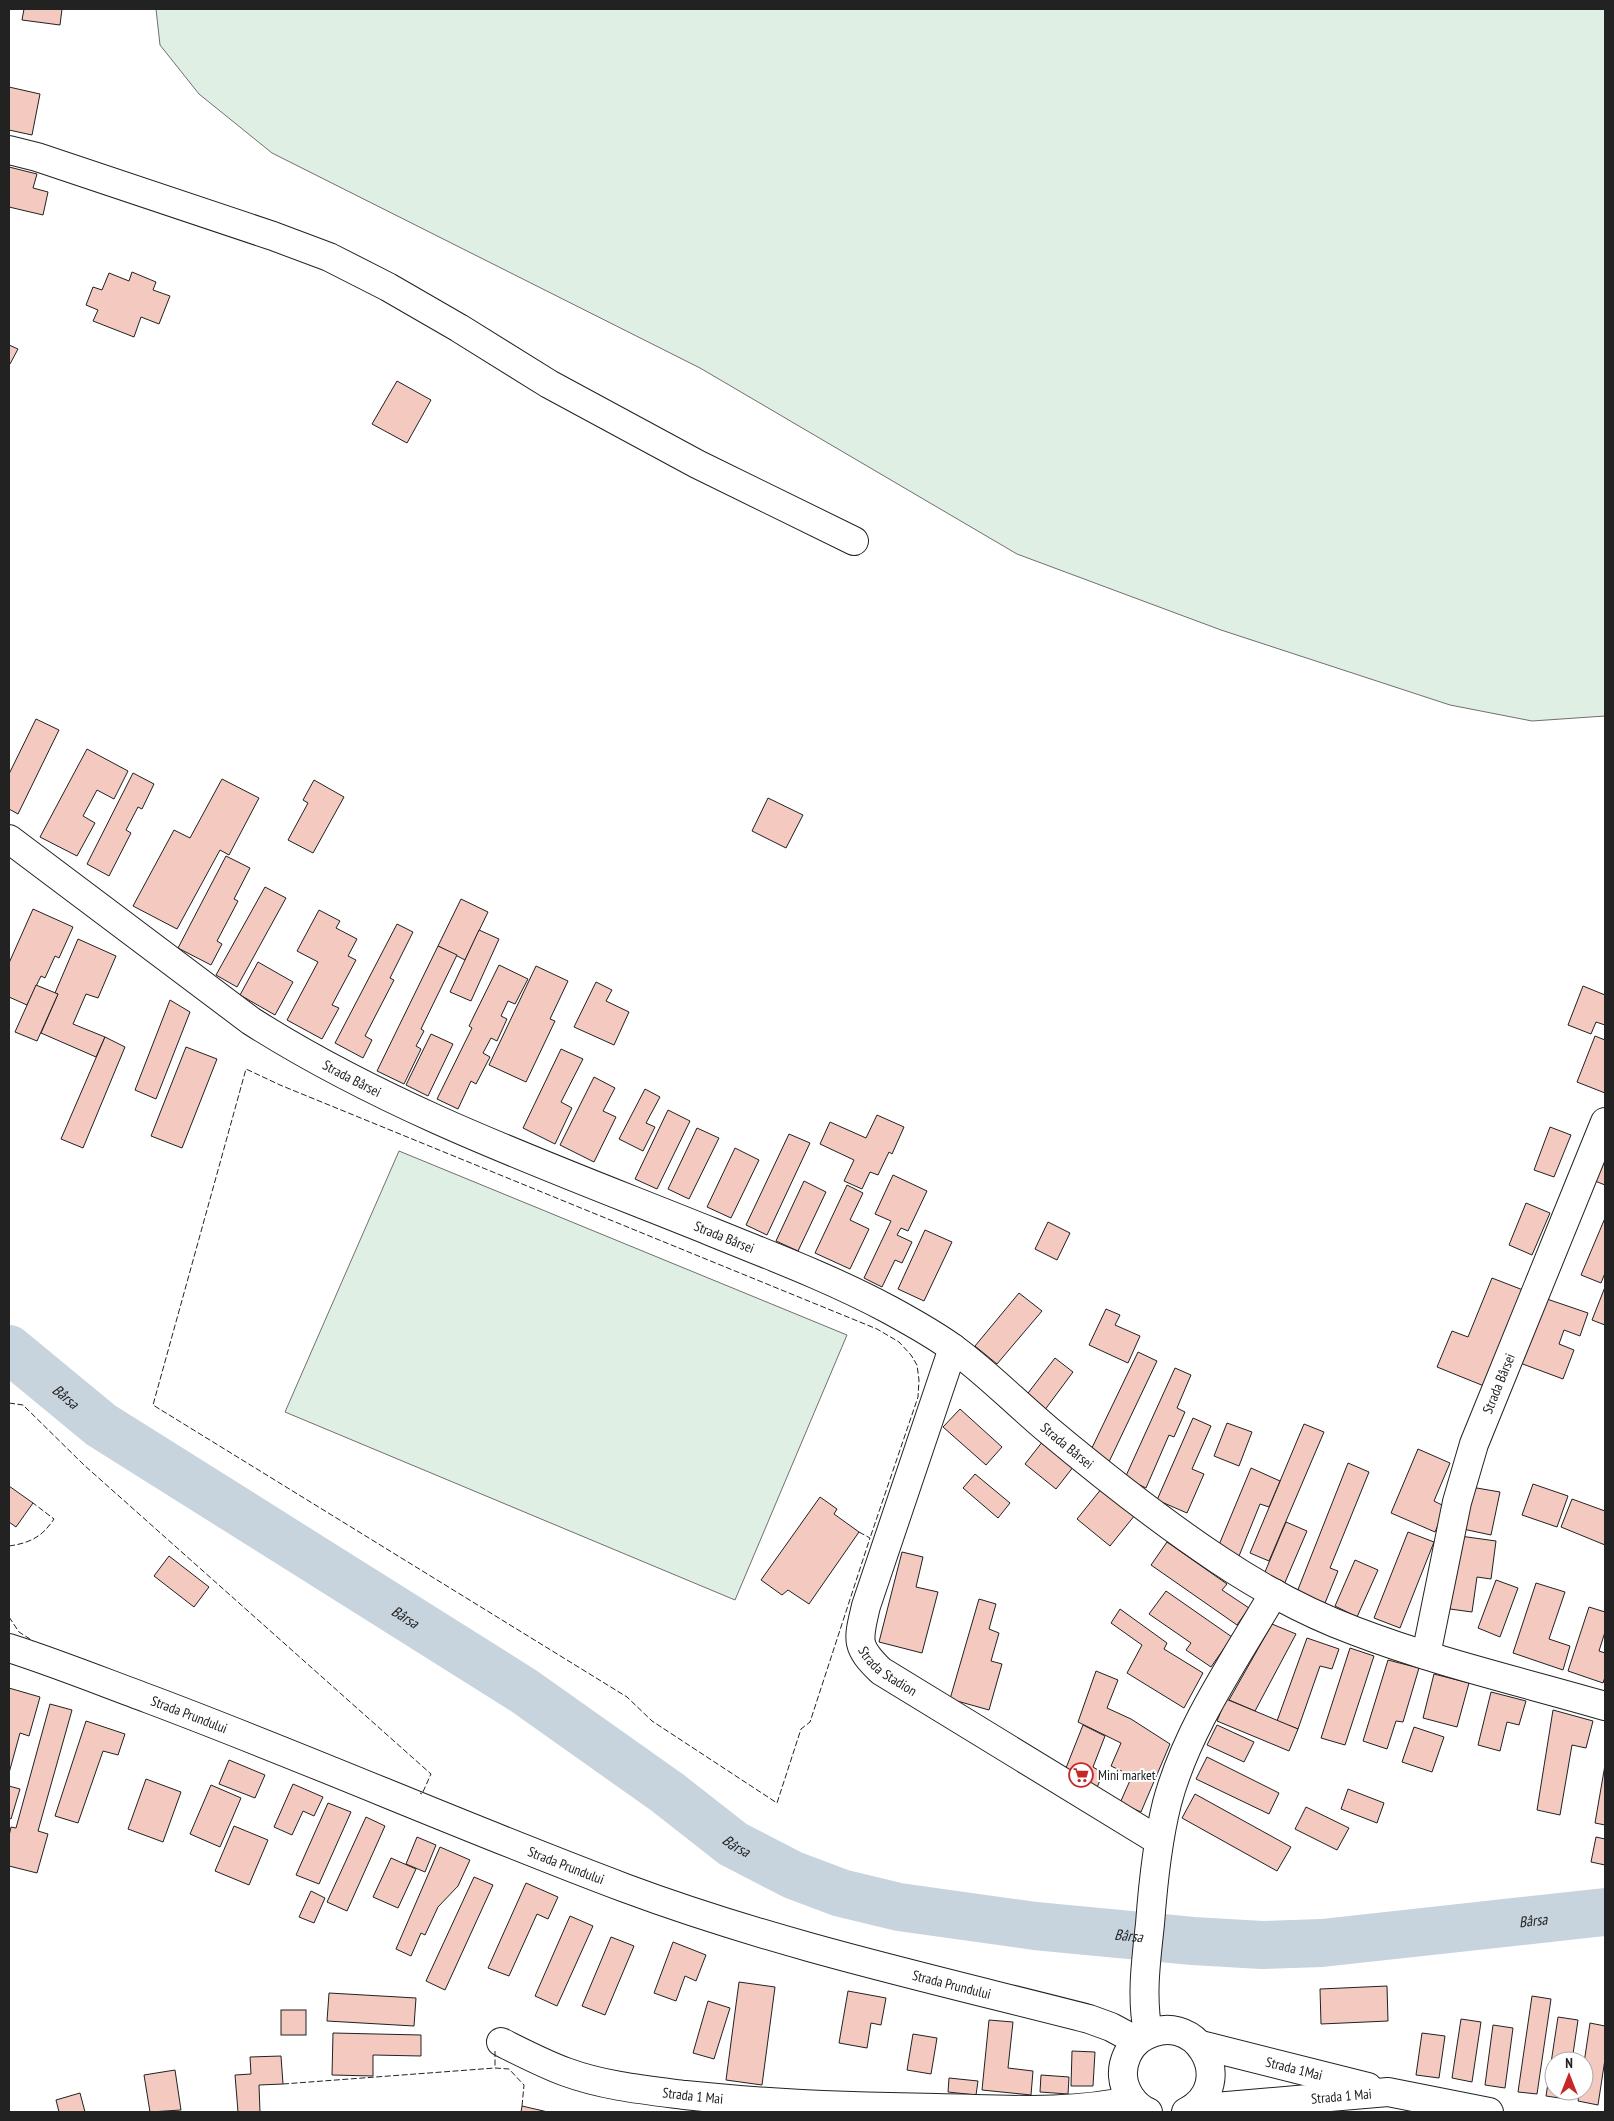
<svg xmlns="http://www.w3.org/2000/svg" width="1614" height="2121" viewBox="0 0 1614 2121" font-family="'PT Sans Narrow',sans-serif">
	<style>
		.green { fill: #e0efe3; stroke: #6f6f6f }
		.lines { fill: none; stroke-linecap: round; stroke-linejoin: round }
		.river { stroke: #c7d3dd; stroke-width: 48 }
		.building { fill: #f3c9c0; stroke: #222 }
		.minor-casing { stroke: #222; stroke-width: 30 }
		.minor { stroke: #fff; stroke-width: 28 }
		.fence { stroke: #222; stroke-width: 1; stroke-dasharray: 6 2.5; stroke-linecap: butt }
		.labels { text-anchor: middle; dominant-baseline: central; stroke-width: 4; stroke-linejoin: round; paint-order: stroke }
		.street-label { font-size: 14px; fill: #222; stroke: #fff }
		.poi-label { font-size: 14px; fill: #222; stroke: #fff; text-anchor: start }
		.water-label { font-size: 15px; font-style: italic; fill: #222; stroke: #fff }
	</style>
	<rect width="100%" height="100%" fill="#fff"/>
	<!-- green -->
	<g class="green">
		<path d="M 156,9 L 1605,9 L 1605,716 L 1532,721 L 1450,705 L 1221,630 L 1017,554 L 700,368 L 272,153 L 199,94 L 160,45 Z"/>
		<path d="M 399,1151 L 847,1335 L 735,1600 L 285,1412 Z"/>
	</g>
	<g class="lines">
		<!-- river -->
		<path class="river" id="s1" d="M 9,1349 L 101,1425 L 524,1691 L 668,1793 L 733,1844 L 793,1875 L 841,1893 L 899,1907 L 1035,1926 L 1193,1941 L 1262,1945 L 1322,1943 L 1605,1912"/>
	</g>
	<!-- building -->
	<g class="building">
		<path d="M 24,9 L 62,9 L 60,25 L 22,20 Z"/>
		<path d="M 9,87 L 40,94 L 32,135 L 9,130 Z"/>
		<path d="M 9,167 L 37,174 L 33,188 L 48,192 L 43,215 L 9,207 Z"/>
		<path d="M 132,272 L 156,282 L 153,290 L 170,296 L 159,324 L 141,317 L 134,337 L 93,321 L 98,310 L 86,305 L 93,287 L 102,290 L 109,273 L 129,281 Z"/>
		<path d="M 9,345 L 18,349 L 10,364 L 9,363 Z"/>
		<path d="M 397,381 L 431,400 L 407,443 L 372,424 Z"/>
		<path d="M 36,719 L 59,730 L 18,814 L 9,809 L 9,774 Z"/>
		<path d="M 87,749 L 128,771 L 114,799 L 97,790 L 83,816 L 95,823 L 77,856 L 40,837 Z"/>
		<path d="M 133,773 L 154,784 L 142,809 L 138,807 L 126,830 L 131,833 L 109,876 L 87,864 Z"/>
		<path d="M 222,779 L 259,798 L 229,855 L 220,850 L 177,929 L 133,906 L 174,830 L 190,838 Z"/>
		<path d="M 314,780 L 344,797 L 313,853 L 288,840 L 308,803 L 303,800 Z"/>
		<path d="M 768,798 L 803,815 L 786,848 L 752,831 Z"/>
		<path d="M 226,856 L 250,868 L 234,899 L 238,901 L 217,941 L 222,944 L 211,965 L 178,948 Z"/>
		<path d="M 265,887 L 286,898 L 237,987 L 216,975 Z"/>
		<path d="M 461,899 L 488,912 L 465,960 L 438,946 Z"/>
		<path d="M 33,909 L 73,927 L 59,958 L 55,956 L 45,978 L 41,976 L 27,1005 L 9,997 L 9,963 Z"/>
		<path d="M 319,910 L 340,921 L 336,928 L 357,939 L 348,956 L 356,960 L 332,1005 L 339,1008 L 322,1039 L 287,1020 L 318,962 L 297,951 Z"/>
		<path d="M 397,924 L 413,932 L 390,978 L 394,980 L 365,1036 L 372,1040 L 363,1058 L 335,1043 Z"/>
		<path d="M 479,930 L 499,939 L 471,1001 L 450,992 Z"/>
		<path d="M 78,939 L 116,956 L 98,998 L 86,994 L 73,1024 L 105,1037 L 96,1057 L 41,1033 L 58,994 L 55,993 Z"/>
		<path d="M 438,946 L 457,955 L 421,1029 L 424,1031 L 416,1046 L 421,1049 L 404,1084 L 377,1071 Z"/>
		<path d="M 258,962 L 293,982 L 275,1015 L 240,995 Z"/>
		<path d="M 499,965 L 528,979 L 515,1004 L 508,1001 L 501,1016 L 507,1019 L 497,1041 L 491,1038 L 483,1053 L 490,1057 L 476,1084 L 471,1081 L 458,1109 L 437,1099 L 472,1028 L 469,1026 Z"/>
		<path d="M 536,966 L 568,981 L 550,1019 L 555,1021 L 526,1082 L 489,1065 Z"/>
		<path d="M 596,982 L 612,990 L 606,1001 L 629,1012 L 614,1045 L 574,1027 Z"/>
		<path d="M 36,985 L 58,994 L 37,1041 L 15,1032 Z"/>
		<path d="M 1583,986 L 1605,995 L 1605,1025 L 1596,1022 L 1591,1034 L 1568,1025 Z"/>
		<path d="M 170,1000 L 190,1012 L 156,1099 L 135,1090 Z"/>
		<path d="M 431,1034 L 453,1044 L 428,1096 L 406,1085 Z"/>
		<path d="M 1595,1036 L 1605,1040 L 1605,1093 L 1577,1082 Z"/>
		<path d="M 105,1037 L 125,1047 L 83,1148 L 61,1139 Z"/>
		<path d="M 186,1047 L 217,1059 L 182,1148 L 151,1136 Z"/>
		<path d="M 561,1049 L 583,1059 L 561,1102 L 572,1108 L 555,1144 L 523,1128 Z"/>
		<path d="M 594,1077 L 615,1088 L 603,1111 L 616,1117 L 594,1162 L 560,1145 Z"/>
		<path d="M 645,1089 L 660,1097 L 646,1123 L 655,1127 L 643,1151 L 619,1139 Z"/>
		<path d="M 668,1110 L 690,1121 L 657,1189 L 635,1179 Z"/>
		<path d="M 877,1115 L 904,1127 L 892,1154 L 889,1152 L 878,1175 L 870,1172 L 862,1189 L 844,1181 L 854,1160 L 820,1144 L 830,1122 L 866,1138 Z"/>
		<path d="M 1550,1127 L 1571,1135 L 1554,1177 L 1534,1170 Z"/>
		<path d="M 697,1128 L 719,1138 L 689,1199 L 668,1189 Z"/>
		<path d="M 789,1134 L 810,1143 L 767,1235 L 746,1225 Z"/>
		<path d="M 735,1148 L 759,1160 L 731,1218 L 707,1207 Z"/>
		<path d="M 1605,1159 L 1605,1185 L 1595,1181 Z"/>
		<path d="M 893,1175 L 927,1191 L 908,1231 L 901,1228 L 897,1235 L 912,1242 L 902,1263 L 895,1260 L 882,1287 L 864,1278 L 891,1221 L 875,1214 Z"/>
		<path d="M 804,1181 L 826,1192 L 798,1251 L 776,1241 Z"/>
		<path d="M 847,1185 L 863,1193 L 850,1220 L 869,1229 L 850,1269 L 815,1253 Z"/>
		<path d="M 1526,1203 L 1550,1213 L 1532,1255 L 1509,1245 Z"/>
		<path d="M 1605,1218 L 1605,1273 L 1601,1283 L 1581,1275 Z"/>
		<path d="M 1048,1222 L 1070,1233 L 1057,1260 L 1035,1249 Z"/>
		<path d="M 925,1230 L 952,1242 L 924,1301 L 898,1289 Z"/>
		<path d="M 1492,1278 L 1523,1290 L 1484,1386 L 1437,1367 L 1452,1331 L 1468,1337 Z"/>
		<path d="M 1605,1287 L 1605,1325 L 1592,1320 Z"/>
		<path d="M 1019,1293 L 1042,1311 L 997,1364 L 975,1346 Z"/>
		<path d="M 1544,1298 L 1588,1313 L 1580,1336 L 1564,1330 L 1559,1344 L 1574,1350 L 1563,1379 L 1520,1363 Z"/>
		<path d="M 1106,1309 L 1120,1315 L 1115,1325 L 1140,1336 L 1128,1363 L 1089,1345 Z"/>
		<path d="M 1138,1352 L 1157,1361 L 1108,1464 L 1089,1454 Z"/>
		<path d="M 1055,1358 L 1073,1372 L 1044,1411 L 1025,1397 Z"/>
		<path d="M 1175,1368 L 1191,1375 L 1177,1408 L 1185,1412 L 1174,1437 L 1169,1435 L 1146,1488 L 1125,1478 Z"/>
		<path d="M 960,1409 L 1002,1447 L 986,1465 L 943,1427 Z"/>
		<path d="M 1193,1418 L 1211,1426 L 1192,1469 L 1204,1474 L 1187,1513 L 1157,1500 Z"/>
		<path d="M 1227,1423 L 1252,1432 L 1239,1466 L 1214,1456 Z"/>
		<path d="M 1304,1424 L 1324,1432 L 1269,1561 L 1250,1553 Z"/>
		<path d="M 1043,1441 L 1074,1466 L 1056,1489 L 1025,1464 Z"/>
		<path d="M 1418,1449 L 1450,1463 L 1434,1501 L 1446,1507 L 1435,1532 L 1391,1513 Z"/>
		<path d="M 1348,1463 L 1369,1472 L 1330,1568 L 1338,1571 L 1325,1603 L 1297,1592 Z"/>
		<path d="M 1251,1468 L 1280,1481 L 1269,1507 L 1260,1504 L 1237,1561 L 1216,1552 Z"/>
		<path d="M 975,1474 L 1010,1503 L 998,1518 L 963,1488 Z"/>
		<path d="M 1533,1484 L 1568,1496 L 1557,1527 L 1522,1515 Z"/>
		<path d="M 9,1486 L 33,1503 L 16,1527 L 9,1522 Z"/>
		<path d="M 1471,1487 L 1500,1492 L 1491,1535 L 1463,1529 Z"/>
		<path d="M 1102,1488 L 1135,1515 L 1110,1546 L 1077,1519 Z"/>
		<path d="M 820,1497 L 837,1509 L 834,1514 L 859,1532 L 809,1604 L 788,1590 L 782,1595 L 761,1580 Z"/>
		<path d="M 1572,1499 L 1605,1511 L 1605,1545 L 1561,1527 Z"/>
		<path d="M 1286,1522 L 1307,1531 L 1283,1587 L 1262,1579 Z"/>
		<path d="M 1408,1532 L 1434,1542 L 1400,1628 L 1374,1618 Z"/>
		<path d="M 1460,1536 L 1496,1541 L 1491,1579 L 1477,1577 L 1472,1612 L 1450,1609 Z"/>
		<path d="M 1167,1542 L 1227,1584 L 1222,1590 L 1249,1608 L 1237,1625 L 1151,1565 Z"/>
		<path d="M 902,1552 L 923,1557 L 916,1587 L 938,1592 L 922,1653 L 879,1642 Z"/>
		<path d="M 169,1556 L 209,1587 L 194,1607 L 154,1576 Z"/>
		<path d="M 1355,1560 L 1378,1570 L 1357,1617 L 1335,1606 Z"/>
		<path d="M 1496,1580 L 1518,1588 L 1500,1637 L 1478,1628 Z"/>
		<path d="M 1536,1583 L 1565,1592 L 1549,1639 L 1570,1646 L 1563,1670 L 1513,1653 Z"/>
		<path d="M 1166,1591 L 1232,1637 L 1211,1667 L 1186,1650 L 1191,1643 L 1149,1614 Z"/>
		<path d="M 979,1599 L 996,1604 L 989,1629 L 999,1633 L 991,1661 L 1002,1664 L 989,1710 L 950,1699 Z"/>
		<path d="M 1589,1607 L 1605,1612 L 1605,1632 L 1599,1651 L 1605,1653 L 1605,1677 L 1603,1683 L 1568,1671 Z"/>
		<path d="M 1120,1609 L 1167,1643 L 1164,1649 L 1203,1673 L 1184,1708 L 1127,1673 L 1142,1645 L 1111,1623 Z"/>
		<path d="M 1272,1624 L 1296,1634 L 1255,1711 L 1229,1700 Z"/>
		<path d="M 1307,1638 L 1339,1649 L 1332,1669 L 1320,1666 L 1298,1729 L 1277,1721 Z"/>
		<path d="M 1350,1648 L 1374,1656 L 1345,1745 L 1321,1738 Z"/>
		<path d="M 1388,1660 L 1419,1668 L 1403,1722 L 1396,1721 L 1387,1749 L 1363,1741 Z"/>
		<path d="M 1096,1671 L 1118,1680 L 1107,1708 L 1131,1719 L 1170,1744 L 1141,1812 L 1120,1803 L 1132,1776 L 1111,1766 L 1121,1743 L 1078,1722 Z"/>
		<path d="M 1434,1674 L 1469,1683 L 1457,1727 L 1423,1718 Z"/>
		<path d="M 9,1688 L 40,1697 L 29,1736 L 20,1733 L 9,1773 Z"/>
		<path d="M 1491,1692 L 1526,1701 L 1519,1725 L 1507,1722 L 1500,1751 L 1478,1745 Z"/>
		<path d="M 1226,1699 L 1298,1729 L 1289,1751 L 1217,1721 Z"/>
		<path d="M 50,1704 L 72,1710 L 38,1831 L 48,1834 L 37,1873 L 9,1866 L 9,1836 L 11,1827 L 16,1828 Z"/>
		<path d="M 1553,1710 L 1593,1721 L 1586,1748 L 1572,1745 L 1560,1815 L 1537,1810 Z"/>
		<path d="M 86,1721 L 125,1734 L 118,1755 L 103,1751 L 78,1823 L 55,1816 Z"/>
		<path d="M 1083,1725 L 1105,1736 L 1093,1767 L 1103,1773 L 1096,1790 L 1064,1773 Z"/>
		<path d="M 1217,1725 L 1254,1742 L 1244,1762 L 1207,1745 Z"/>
		<path d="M 1414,1727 L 1444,1737 L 1432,1772 L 1402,1762 Z"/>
		<path d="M 1207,1757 L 1279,1793 L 1269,1814 L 1196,1779 Z"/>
		<path d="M 229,1760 L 265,1775 L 255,1798 L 219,1784 Z"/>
		<path d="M 1605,1765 L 1605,1825 L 1595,1823 Z"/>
		<path d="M 146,1779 L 181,1792 L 163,1842 L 128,1829 Z"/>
		<path d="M 293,1784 L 323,1797 L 314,1816 L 303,1811 L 292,1835 L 274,1827 Z"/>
		<path d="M 211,1785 L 241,1798 L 220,1847 L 190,1834 Z"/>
		<path d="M 9,1786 L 20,1789 L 11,1819 L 9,1818 Z"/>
		<path d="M 1348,1789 L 1384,1803 L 1377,1823 L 1341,1809 Z"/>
		<path d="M 1195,1794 L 1291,1847 L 1277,1871 L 1182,1818 Z"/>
		<path d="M 328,1803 L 351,1812 L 319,1884 L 296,1875 Z"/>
		<path d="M 1306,1807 L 1349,1828 L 1337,1850 L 1295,1829 Z"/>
		<path d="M 366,1817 L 385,1826 L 347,1911 L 327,1902 Z"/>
		<path d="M 234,1826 L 268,1840 L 249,1885 L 215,1871 Z"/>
		<path d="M 417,1837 L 436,1845 L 425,1872 L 406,1864 Z"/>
		<path d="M 1596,1837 L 1605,1839 L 1605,1865 L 1591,1862 Z"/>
		<path d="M 440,1847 L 470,1860 L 458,1886 L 438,1907 L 425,1935 L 421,1933 L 411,1956 L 396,1949 Z"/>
		<path d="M 391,1858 L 416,1869 L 398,1908 L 373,1897 Z"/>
		<path d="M 474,1877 L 493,1885 L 445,1990 L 426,1981 Z"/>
		<path d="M 526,1883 L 558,1897 L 548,1919 L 537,1914 L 509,1976 L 488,1968 Z"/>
		<path d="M 311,1891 L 325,1898 L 314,1923 L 299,1917 Z"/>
		<path d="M 570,1916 L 593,1926 L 557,2006 L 535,1996 Z"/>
		<path d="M 611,1937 L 634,1946 L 605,2015 L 582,2006 Z"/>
		<path d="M 673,1942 L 706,1955 L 696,1981 L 685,1976 L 676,2001 L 654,1993 Z"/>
		<path d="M 739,1982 L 775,1987 L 762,2085 L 726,2080 Z"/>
		<path d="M 1387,1986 L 1388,2021 L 1321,2024 L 1320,1989 Z"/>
		<path d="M 848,1991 L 886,1998 L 881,2025 L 871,2023 L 867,2048 L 839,2043 Z"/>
		<path d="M 329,1993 L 416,1998 L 414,2026 L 327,2021 Z"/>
		<path d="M 1532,1996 L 1551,1999 L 1537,2094 L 1518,2092 Z"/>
		<path d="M 708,2001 L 730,2008 L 714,2059 L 693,2053 Z"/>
		<rect x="281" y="2010" width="25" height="25"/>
		<path d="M 1558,2017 L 1578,2020 L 1572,2061 L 1554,2061 L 1554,2091 L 1567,2091 L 1566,2099 L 1546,2096 Z"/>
		<path d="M 1461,2019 L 1481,2022 L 1472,2082 L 1452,2078 Z"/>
		<path d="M 989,2020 L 1013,2022 L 1008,2068 L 1033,2071 L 1031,2095 L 982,2090 Z"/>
		<path d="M 1590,2023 L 1605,2026 L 1605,2059 L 1598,2105 L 1578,2101 L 1580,2091 L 1584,2091 L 1584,2063 Z"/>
		<path d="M 1493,2025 L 1513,2028 L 1505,2088 L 1485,2085 Z"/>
		<path d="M 333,2033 L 421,2035 L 421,2056 L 373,2055 L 373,2076 L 332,2075 Z"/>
		<path d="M 1422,2033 L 1445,2036 L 1439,2078 L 1416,2075 Z"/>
		<path d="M 913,2034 L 937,2038 L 931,2074 L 907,2070 Z"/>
		<path d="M 1072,2051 L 1095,2052 L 1093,2086 L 1071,2086 Z"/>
		<path d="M 281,2056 L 283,2084 L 259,2085 L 260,2112 L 238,2112 L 235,2075 L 251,2074 L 250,2057 Z"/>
		<path d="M 175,2070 L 181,2110 L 150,2112 L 144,2075 Z"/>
		<path d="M 1041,2075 L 1069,2077 L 1068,2094 L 1040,2092 Z"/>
		<path d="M 949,2078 L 978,2081 L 976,2095 L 948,2092 Z"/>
		<path d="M 80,2093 L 85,2112 L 59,2112 L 56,2100 Z"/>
		<path d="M 522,2106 L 548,2112 L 521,2112 Z"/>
	</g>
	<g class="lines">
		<!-- minor casing -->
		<g class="minor-casing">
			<g id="minor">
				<path d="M 9,150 L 37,157 L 273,236 L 329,257 L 388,287 L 459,328 L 549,384 L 697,464 L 854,541"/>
				<path id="s2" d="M 9,839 L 251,1021 C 394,1112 556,1169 712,1232 C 771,1256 832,1279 888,1309 C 910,1321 934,1334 954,1349 C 987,1373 1016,1403 1047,1429 C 1102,1475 1159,1520 1219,1560 C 1261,1588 1307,1613 1355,1631 C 1436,1662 1522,1682 1605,1706"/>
				<path id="s3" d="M 953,1348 L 866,1606 C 858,1640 855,1646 881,1671 L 1159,1841"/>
				<path id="s4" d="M 9,1648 C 56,1663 103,1682 149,1699 C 309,1759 465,1828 625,1888 C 775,1944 933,1979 1089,2019 L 1111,2027 L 1137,2041"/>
				<path id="s5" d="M 1426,1655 L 1457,1502 L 1474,1444 L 1605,1122"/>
				<path d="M 1148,2033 C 1141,1996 1146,1961 1150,1924 C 1153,1883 1157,1843 1167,1803 C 1187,1728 1235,1660 1274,1593"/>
				<path id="s6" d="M 501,2042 C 523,2053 544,2064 566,2072 C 604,2086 645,2090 685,2095 C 769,2104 853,2107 937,2108 C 1002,2109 1068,2115 1132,2100"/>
				<path id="s7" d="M 1201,2045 L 1368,2087"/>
				<path id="s8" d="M 1192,2109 L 1388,2092 L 1489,2112"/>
				<path d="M 1148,2112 C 1134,2106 1124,2091 1123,2076 C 1122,2062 1129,2047 1140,2039 C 1194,2003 1241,2084 1186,2112"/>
			</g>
		</g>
		<!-- minor -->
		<use href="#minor" class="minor"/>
		<!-- fence -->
		<g class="fence">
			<path d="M 9,1403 L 23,1405 L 84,1465 L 431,1774 L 422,1794 L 420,1793"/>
			<path d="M 859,1532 L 870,1538 L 810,1722 L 801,1729 L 777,1803 L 652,1721 L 627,1697 L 153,1405 L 246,1069 L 280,1085 L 877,1329 L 899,1342 L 911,1355 L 917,1365 L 919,1380 L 918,1397 L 870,1538"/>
			<path d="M 9,1546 C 30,1543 42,1537 54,1519 L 33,1503"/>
			<path d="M 9,1617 L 19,1632 L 33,1641"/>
			<path d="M 495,2051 L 495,2068 L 509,2069 L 524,2085 L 522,2106"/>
			<path d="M 283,2084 L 495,2068"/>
		</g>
	</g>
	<!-- icons -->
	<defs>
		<g id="supermarket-ring" transform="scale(1.25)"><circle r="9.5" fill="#fff" stroke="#c62828" stroke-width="1.5"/><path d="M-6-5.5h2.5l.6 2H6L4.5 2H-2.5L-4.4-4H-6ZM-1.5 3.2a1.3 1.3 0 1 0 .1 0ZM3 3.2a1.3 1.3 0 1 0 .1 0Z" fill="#c62828"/></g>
	</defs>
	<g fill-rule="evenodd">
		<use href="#supermarket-ring" x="1081" y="1775"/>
	</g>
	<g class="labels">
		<!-- street labels -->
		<g class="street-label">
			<text stroke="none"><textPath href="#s2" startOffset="419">Strada Bârsei</textPath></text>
			<text stroke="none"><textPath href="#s2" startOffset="824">Strada Bârsei</textPath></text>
			<text stroke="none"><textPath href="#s5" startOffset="282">Strada Bârsei</textPath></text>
			<text stroke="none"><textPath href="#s2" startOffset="1229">Strada Bârsei</textPath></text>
			<text stroke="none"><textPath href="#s3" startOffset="350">Strada Stadion</textPath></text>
			<text stroke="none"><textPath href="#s4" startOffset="192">Strada Prundului</textPath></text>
			<text stroke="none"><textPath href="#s4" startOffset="598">Strada Prundului</textPath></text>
			<text stroke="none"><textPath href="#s4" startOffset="1002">Strada Prundului</textPath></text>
			<text stroke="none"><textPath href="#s7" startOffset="96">Strada 1Mai</textPath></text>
			<text stroke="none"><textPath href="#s6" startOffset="201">Strada 1 Mai</textPath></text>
			<text stroke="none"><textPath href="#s8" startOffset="150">Strada 1 Mai</textPath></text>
		</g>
		<!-- poi labels -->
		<g class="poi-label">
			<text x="1098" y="1775">Mini market</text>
		</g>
		<!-- water labels -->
		<g class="water-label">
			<text stroke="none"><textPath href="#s1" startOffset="74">Bârsa</textPath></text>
			<text stroke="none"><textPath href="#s1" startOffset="479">Bârsa</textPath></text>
			<text stroke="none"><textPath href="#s1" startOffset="882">Bârsa</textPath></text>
			<text stroke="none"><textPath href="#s1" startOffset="1694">Bârsa</textPath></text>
			<text stroke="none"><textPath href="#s1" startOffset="1288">Bârsa</textPath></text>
		</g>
	</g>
	<!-- border -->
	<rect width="1614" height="2121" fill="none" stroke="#222222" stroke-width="20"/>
	<!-- north arrow -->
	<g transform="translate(1569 2076)"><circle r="24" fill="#ffffff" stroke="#a7a7a7"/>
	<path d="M0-4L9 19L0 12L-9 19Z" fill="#c62828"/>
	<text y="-8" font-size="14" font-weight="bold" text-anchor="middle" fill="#222222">N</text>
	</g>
</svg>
